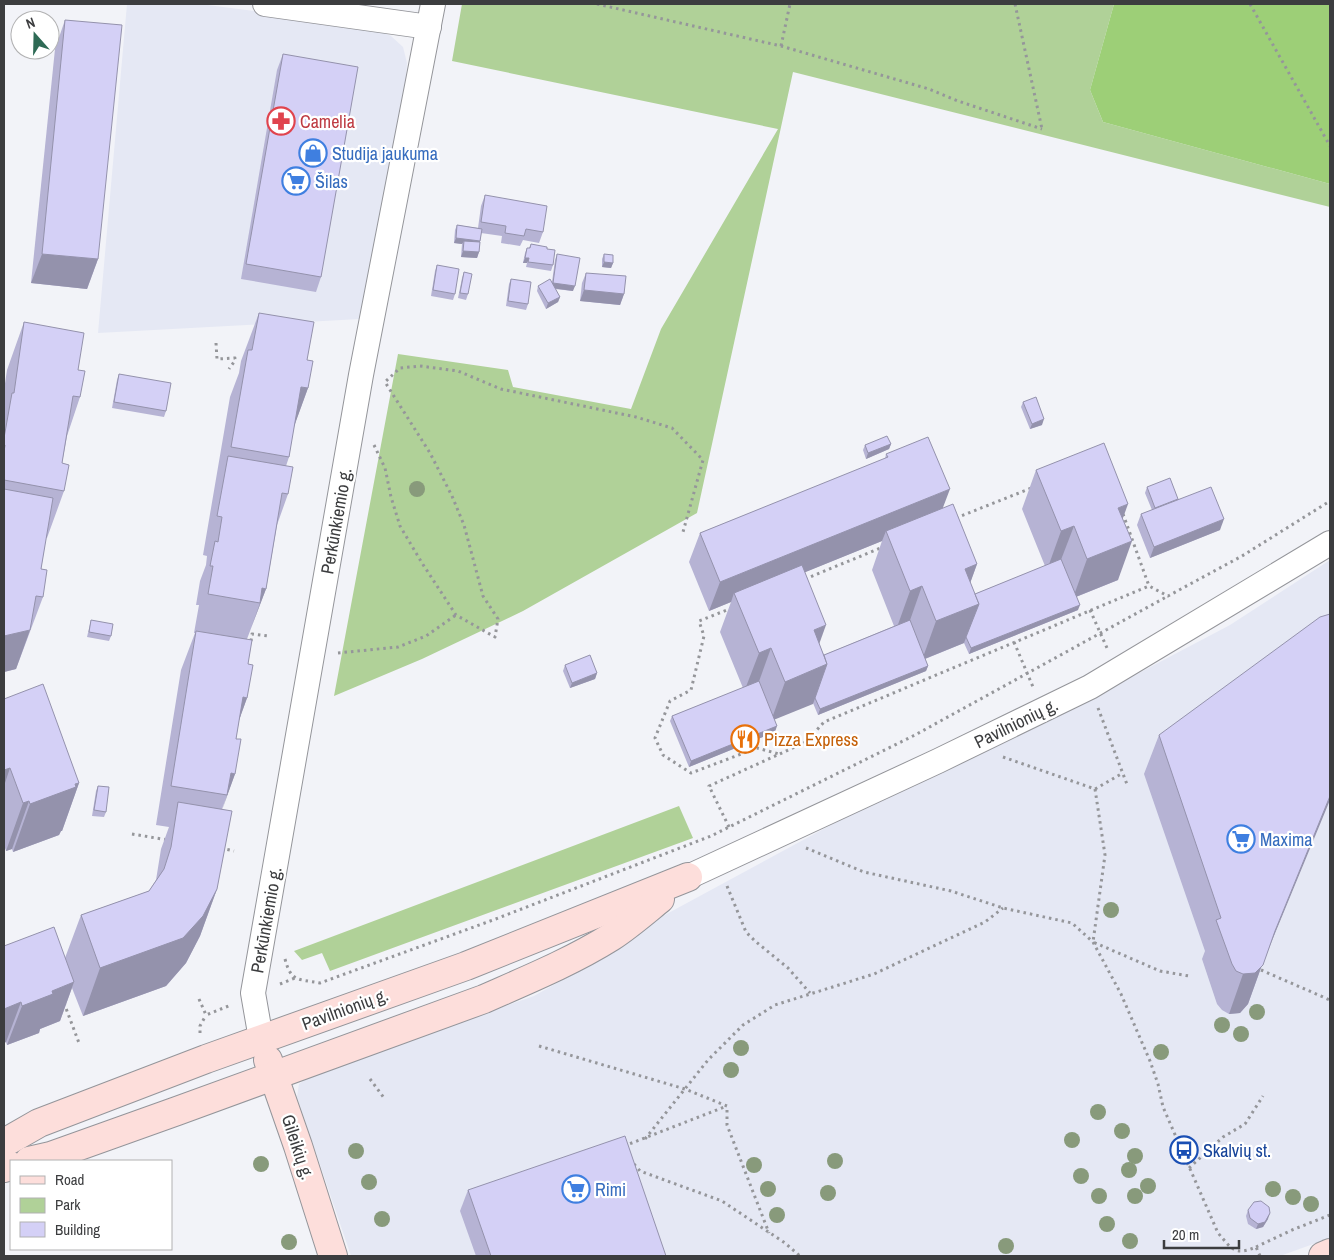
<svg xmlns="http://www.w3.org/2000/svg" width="1334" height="1260" viewBox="0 0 1334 1260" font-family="'Archivo Narrow',sans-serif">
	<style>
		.built { fill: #e5e8f4 }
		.green { fill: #b0d198 }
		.forest { fill: #9dcf77 }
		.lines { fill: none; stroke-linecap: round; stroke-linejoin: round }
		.street-casing { stroke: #94959a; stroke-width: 26 }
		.secondary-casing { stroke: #94959a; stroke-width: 30 }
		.path { stroke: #95969a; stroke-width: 3; stroke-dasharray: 2.5 4; stroke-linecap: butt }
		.street { stroke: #fff; stroke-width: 24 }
		.secondary { stroke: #fddedb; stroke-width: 28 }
		.tree { fill: #889a7b }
		.wall { fill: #b6b3d4; fill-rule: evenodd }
		.shaded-wall { fill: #9492ac }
		.building { fill: #d4d0f6; stroke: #9492ac }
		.labels { text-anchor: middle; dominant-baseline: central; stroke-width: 4.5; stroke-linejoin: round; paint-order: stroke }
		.health-label { font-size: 18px; fill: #be3a42; stroke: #fff; text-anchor: start }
		.shop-label { font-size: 18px; fill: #366cbe; stroke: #fff; text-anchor: start }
		.street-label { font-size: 18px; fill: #3c3d3f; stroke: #fff }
		.food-label { font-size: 18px; fill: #c56008; stroke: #fff; text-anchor: start }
		.transit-label { font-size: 18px; fill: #164399; stroke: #fff; text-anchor: start }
	</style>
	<rect width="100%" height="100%" fill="#f2f3f8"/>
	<!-- built -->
	<g class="built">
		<path d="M 127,4 L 200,4 L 354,24 L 376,29 L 391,36 L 403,47 L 407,63 L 406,78 L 360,319 L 98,333 Z"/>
		<path d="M 1330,560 L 1330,1238 L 1280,1256 L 351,1256 L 297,1097 L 299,1084 L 317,1072 L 534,996 L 615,950 L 650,923 L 842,819 L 1044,723 L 1230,625 Z"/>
	</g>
	<!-- green -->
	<g class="green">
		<path d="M 462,4 L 1114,4 L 1090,90 L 1103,122 L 1330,184 L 1330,207 L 793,72 L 697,513 L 523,611 L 422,659 L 334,696 L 398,354 L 508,370 L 513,387 L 631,409 L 661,329 L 778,129 L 452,61 Z"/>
		<path d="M 679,806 L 693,838 L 330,971 L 322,953 L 302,960 L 294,951 Z"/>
	</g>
	<!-- forest -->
	<path class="forest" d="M 1114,4 L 1330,4 L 1330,184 L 1103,122 L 1090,90 Z"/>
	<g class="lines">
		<!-- street casing -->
		<g class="street-casing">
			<g id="street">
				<path d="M 265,4 L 429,27"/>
				<path d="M 688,877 L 938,761 L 1090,687 L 1330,543"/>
				<path d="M 261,1039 L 253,993 L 361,375 L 433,4"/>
			</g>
		</g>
		<!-- secondary casing -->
		<g class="secondary-casing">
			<g id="secondary">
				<path d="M 268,1060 L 298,1146 L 333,1256"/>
				<path d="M 4,1143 L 39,1123 L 206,1059 L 466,966 L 688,877"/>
				<path d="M 29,1161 L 51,1156 L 177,1111 L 484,999 C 527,980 571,962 611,937 C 628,926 644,912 660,899"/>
				<path d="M 4,1168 L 11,1166"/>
				<path d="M 1323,1256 L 1330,1253"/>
			</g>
		</g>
		<!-- path -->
		<g class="path">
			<path d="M 597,4 L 781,46 L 929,89 L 958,101 L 1042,129"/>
			<path d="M 1015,4 L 1042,129"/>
			<path d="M 1250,4 L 1330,146"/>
			<path d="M 781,46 L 790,4"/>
			<path d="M 216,343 L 217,359 L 235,358 L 234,362 L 229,369"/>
			<path d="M 374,445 L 385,468 L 391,497 L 400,526 L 422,563 L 456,615 L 495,637 L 498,619 L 483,596 L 464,525 L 452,496 L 430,453 L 385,382 L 400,368 L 420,366 L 458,371 L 501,389 L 636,417 L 672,428 L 703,460 L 683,532"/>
			<path d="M 1123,514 L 1149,586"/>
			<path d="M 956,518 L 1034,487"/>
			<path d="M 805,579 L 883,547"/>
			<path d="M 732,608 L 699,621 L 704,636 L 691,690 L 670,701 L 655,738 L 663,755 L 691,773 L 757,748 L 779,754"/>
			<path d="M 1090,610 L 1107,648"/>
			<path d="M 251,641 L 252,634 L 268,636"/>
			<path d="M 1014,642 L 1033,687"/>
			<path d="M 338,653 L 398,647 L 426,636 L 456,615"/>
			<path d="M 1098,708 L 1128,787"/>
			<path d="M 1003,757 L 1095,789 L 1123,773"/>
			<path d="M 1095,789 L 1105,855 L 1093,942 L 1160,971 L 1189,976"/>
			<path d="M 729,827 L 709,786 L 806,742 L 824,722 L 1149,586 L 1168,596 L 1242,556 L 1330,501"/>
			<path d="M 132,834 L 168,840"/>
			<path d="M 221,848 L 234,851"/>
			<path d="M 806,848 L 864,872 L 951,891 L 1003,908 L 1072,923 L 1093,942 L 1121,994 L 1150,1061 L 1158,1084 L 1163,1107 L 1218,1233 C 1232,1249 1234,1256 1256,1247 L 1260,1256"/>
			<path d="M 727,886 L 746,932 L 755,941 L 788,968 L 810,993"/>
			<path d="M 285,959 C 291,982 298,979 320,983 L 493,920 L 711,836 L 915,735 L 1168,596"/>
			<path d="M 1261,970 L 1330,1000"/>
			<path d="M 280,984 L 295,978"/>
			<path d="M 199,999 L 206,1015 L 231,1005"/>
			<path d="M 64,1003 L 79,1043"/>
			<path d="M 200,1033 L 200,1026 L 206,1015"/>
			<path d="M 539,1046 L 685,1089 L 727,1106 L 727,1125 L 769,1233"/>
			<path d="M 370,1079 L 384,1098"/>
			<path d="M 645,1139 L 708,1060 L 743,1025 L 775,1005 L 874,974 L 985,922 L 1003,908"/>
			<path d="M 624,1146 L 727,1106"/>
			<path d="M 634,1164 L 640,1171 L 722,1201 L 785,1243 L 800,1256"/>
			<path d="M 1189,1168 L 1223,1137 L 1245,1124 L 1263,1096"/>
			<path d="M 1256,1247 L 1292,1230 L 1330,1215"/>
		</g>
		<!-- street -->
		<use href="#street" class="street"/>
		<!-- secondary -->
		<use href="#secondary" class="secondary"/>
	</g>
	<!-- trees -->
	<g class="tree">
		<circle cx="417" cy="489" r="8"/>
		<circle cx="1111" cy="910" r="8"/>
		<circle cx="1257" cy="1012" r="8"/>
		<circle cx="1222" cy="1025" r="8"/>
		<circle cx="1241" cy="1034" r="8"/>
		<circle cx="741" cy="1048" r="8"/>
		<circle cx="1161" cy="1052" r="8"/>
		<circle cx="731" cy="1070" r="8"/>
		<circle cx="1098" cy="1112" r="8"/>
		<circle cx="1122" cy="1131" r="8"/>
		<circle cx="1072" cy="1140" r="8"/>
		<circle cx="356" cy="1151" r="8"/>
		<circle cx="1135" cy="1156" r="8"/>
		<circle cx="835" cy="1161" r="8"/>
		<circle cx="261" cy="1164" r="8"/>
		<circle cx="754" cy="1165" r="8"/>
		<circle cx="1129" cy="1170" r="8"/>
		<circle cx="1081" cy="1176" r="8"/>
		<circle cx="369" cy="1182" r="8"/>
		<circle cx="1148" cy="1186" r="8"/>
		<circle cx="768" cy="1189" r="8"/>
		<circle cx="1273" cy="1189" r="8"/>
		<circle cx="828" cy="1193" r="8"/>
		<circle cx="1099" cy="1196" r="8"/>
		<circle cx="1135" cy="1196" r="8"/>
		<circle cx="1293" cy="1197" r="8"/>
		<circle cx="1311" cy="1204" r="8"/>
		<circle cx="777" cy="1215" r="8"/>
		<circle cx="382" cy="1219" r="8"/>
		<circle cx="1107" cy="1224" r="8"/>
		<circle cx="1130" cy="1241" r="8"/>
		<circle cx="289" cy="1242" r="8"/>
		<circle cx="1006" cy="1246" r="8"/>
	</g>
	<!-- wall -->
	<g class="wall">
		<path d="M 65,20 L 98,259 L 87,289 L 31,283 L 55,49 Z"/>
		<path d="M 283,54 L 321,277 L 316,292 L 241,279 L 277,70 Z"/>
		<path d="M 485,195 L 543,232 L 539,243 L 523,240 L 520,246 L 501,243 L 502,236 L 481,233 L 479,252 L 477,258 L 461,257 L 462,244 L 454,243 L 455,230 L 457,225 L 478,228 L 481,206 Z"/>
		<path d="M 531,244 L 547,249 L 553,265 L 551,271 L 526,267 L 527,263 L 523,263 L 525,253 L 527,248 L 529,248 Z"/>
		<path d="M 557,254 L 573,291 L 555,289 L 560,297 L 558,302 L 546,309 L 537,291 L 538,286 L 552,282 L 555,260 Z"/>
		<path d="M 604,254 L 613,263 L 611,268 L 602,267 L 602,259 Z"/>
		<path d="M 437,265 L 455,294 L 453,300 L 431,296 L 435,271 Z"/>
		<path d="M 464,272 L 468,294 L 466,300 L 458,298 L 462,278 Z"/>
		<path d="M 586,273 L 624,294 L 620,305 L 580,301 L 582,283 Z"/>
		<path d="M 511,279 L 528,304 L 526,310 L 506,306 L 509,284 Z"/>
		<path d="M 259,313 L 307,360 L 308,388 L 294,426 L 289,457 L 286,466 L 288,494 L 277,525 L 266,589 L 247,639 L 248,664 L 247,698 L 239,720 L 236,739 L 235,774 L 222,809 L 217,889 L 200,936 L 186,963 L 166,986 L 83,1016 L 72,988 L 60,1021 L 40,1029 L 39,1033 L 7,1045 L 6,1042 L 4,1043 L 4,946 L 65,958 L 81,915 L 149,891 L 156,880 L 161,849 L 169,827 L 156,825 L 181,670 L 195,633 L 194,633 L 199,605 L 196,605 L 200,581 L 206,565 L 207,556 L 203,555 L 230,397 L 239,373 L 241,361 Z"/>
		<path d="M 24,322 L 78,370 L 80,397 L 67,436 L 62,463 L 64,491 L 47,538 L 46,538 L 41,569 L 43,597 L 16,669 L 4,672 L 4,390 L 7,370 Z"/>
		<path d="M 119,374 L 166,411 L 164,417 L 112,408 L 117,380 Z"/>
		<path d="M 1023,402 L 1042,425 L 1030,429 L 1021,407 Z"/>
		<path d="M 891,444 L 889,449 L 866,459 L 863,450 L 865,445 Z"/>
		<path d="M 886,454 L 943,508 L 977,564 L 970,583 L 975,594 L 1045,566 L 1022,509 L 1036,470 L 1123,518 L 1118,580 L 1076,597 L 1078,610 L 969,654 L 964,643 L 925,659 L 928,666 L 926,671 L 818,715 L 813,703 L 774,719 L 775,732 L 689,767 L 670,721 L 672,716 L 743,688 L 720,632 L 731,602 L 709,611 L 689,562 L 700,533 L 885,459 ZM 882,541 L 872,570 L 894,626 L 824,655 L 819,644 L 805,572 Z"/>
		<path d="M 1147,487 L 1178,499 L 1220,530 L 1150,558 L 1137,525 L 1141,514 L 1152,510 L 1145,493 Z"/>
		<path d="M 91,620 L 111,636 L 109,641 L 87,637 Z"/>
		<path d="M 565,665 L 597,673 L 595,679 L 570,688 L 563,671 Z"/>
		<path d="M 4,699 L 79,783 L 62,831 L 61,831 L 59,835 L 13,852 L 12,849 L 6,851 L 4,845 Z"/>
		<path d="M 1159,735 L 1262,965 L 1248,1004 L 1240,1013 L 1229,1014 L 1222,1010 L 1217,1004 L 1202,959 L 1205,951 L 1144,774 Z"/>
		<path d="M 98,786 L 106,812 L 104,817 L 92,816 L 96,791 Z"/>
		<path d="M 468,1190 L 666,1256 L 476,1256 L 460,1211 Z"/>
		<path d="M 1248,1210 L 1268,1219 L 1263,1227 L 1256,1229 L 1248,1224 L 1246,1216 Z"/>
	</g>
	<!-- shaded-wall -->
	<g class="shaded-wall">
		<path d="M 456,238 L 480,241 L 478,246 L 464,241 L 462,244 L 454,243 Z"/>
		<path d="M 463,251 L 479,252 L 477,258 L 461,257 Z"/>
		<path d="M 42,254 L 98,259 L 87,289 L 31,283 Z"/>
		<path d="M 525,258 L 529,258 L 527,263 L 523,263 Z"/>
		<path d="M 604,262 L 613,263 L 611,268 L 602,267 Z"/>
		<path d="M 553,283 L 575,286 L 573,291 L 551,288 Z"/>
		<path d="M 584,290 L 624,294 L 620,305 L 580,301 Z"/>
		<path d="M 560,297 L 558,302 L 546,309 L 548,303 Z"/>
		<path d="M 301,387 L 308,388 L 291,435 Z"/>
		<path d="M 1044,419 L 1042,425 L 1030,429 L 1032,424 Z"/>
		<path d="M 891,444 L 889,449 L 866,459 L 868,453 Z"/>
		<path d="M 950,489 L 939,518 L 886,531 L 882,541 L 737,600 L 734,593 L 731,602 L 709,611 L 720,582 Z"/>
		<path d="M 1128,504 L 1114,543 L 1118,508 Z"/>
		<path d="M 1224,519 L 1220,530 L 1150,558 L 1154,547 Z"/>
		<path d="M 1074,526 L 1059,565 L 1047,570 L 1061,531 Z"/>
		<path d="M 1132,541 L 1118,580 L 1073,598 L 1087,559 Z"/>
		<path d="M 977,564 L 963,603 L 965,569 Z"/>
		<path d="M 922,586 L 908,626 L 896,630 L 910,591 Z"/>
		<path d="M 262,588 L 266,589 L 251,628 L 260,603 Z"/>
		<path d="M 979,604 L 964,643 L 922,660 L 936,621 Z"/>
		<path d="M 1080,605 L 1078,610 L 969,654 L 971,648 Z"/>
		<path d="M 826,625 L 812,664 L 814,630 Z"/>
		<path d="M 30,630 L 16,669 L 4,672 L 4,636 Z"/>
		<path d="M 771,648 L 757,687 L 744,692 L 759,653 Z"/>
		<path d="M 827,664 L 813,704 L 771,721 L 785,682 Z"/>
		<path d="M 928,666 L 926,671 L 818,715 L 820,709 Z"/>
		<path d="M 597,673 L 595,679 L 570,688 L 572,683 Z"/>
		<path d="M 243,697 L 247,698 L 233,737 Z"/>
		<path d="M 777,726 L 775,732 L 689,767 L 691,761 Z"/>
		<path d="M 10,768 L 4,786 L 4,770 Z"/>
		<path d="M 231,773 L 235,774 L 221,813 L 227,795 Z"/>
		<path d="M 79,783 L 62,831 L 61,831 L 59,835 L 13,852 L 30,804 Z"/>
		<path d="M 1330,796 L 1330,800 L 1262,965 L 1248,1004 L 1240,1013 L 1229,1014 L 1243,974 L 1275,931 Z"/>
		<path d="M 29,801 L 12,849 L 6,851 L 23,803 Z"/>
		<path d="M 217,889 L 200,936 L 186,963 L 166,986 L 83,1016 L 100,968 Z"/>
		<path d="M 74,982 L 60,1021 L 40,1029 L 39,1033 L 7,1045 L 22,1006 L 52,991 Z"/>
		<path d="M 21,1002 L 6,1042 L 4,1043 L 4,1009 Z"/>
		<path d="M 1270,1213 L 1268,1219 L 1263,1227 L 1256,1229 L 1258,1224 Z"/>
	</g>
	<!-- building -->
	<g class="building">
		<path d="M 65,20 L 122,25 L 98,259 L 42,254 Z"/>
		<path d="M 283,54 L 358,67 L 321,277 L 246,264 Z"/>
		<path d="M 485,195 L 547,206 L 543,232 L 526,229 L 524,236 L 505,233 L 506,226 L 481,222 Z"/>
		<path d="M 457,225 L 482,229 L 480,241 L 456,238 Z"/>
		<path d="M 464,241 L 480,242 L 479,252 L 463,251 Z"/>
		<path d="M 531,244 L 547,247 L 547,249 L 555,250 L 553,265 L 528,262 L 529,258 L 525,258 L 527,248 L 530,248 Z"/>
		<path d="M 557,254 L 580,258 L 575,286 L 553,283 Z"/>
		<path d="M 604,254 L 613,255 L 613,263 L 604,262 Z"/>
		<path d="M 437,265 L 459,269 L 455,294 L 433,290 Z"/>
		<path d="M 464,272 L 472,274 L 468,294 L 460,293 Z"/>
		<path d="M 586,273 L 626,276 L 624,294 L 584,290 Z"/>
		<path d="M 511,279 L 531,282 L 528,304 L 508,301 Z"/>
		<path d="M 550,279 L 560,297 L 548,303 L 538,286 Z"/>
		<path d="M 259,313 L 314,322 L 307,360 L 313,361 L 308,388 L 301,387 L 289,457 L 231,447 L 248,350 L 252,350 Z"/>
		<path d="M 24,322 L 84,333 L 78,370 L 85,371 L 80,397 L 73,396 L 62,463 L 69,465 L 64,491 L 4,480 L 4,452 L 5,445 L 4,445 L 4,438 L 12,393 L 14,393 Z"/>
		<path d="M 119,374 L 171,383 L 166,411 L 114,402 Z"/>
		<path d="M 1036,397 L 1044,419 L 1032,424 L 1023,402 Z"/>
		<path d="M 887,436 L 891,444 L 868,453 L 865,445 Z"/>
		<path d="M 928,437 L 950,489 L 720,582 L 700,533 L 888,457 L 886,454 Z"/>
		<path d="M 1104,443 L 1128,504 L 1118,508 L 1132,541 L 1087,559 L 1074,526 L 1061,531 L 1036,470 Z"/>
		<path d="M 228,456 L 293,467 L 288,494 L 282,493 L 266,589 L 262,588 L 260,603 L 208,594 L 213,566 L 210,566 L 215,541 L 218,542 L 222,517 L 217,516 Z"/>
		<path d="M 1170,478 L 1178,499 L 1155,508 L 1147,487 Z"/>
		<path d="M 1211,487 L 1224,519 L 1154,547 L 1141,514 Z"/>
		<path d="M 4,489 L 53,498 L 41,569 L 47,570 L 43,597 L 36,596 L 30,630 L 4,636 Z"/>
		<path d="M 953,504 L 977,564 L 965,569 L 979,604 L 936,621 L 922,586 L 910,591 L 886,531 Z"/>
		<path d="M 1061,559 L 1080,605 L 971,648 L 966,637 L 979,604 L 975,594 Z"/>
		<path d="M 802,565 L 826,625 L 814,630 L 827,664 L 785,682 L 771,648 L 759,653 L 734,593 Z"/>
		<path d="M 1330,614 L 1330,796 L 1275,931 L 1263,965 L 1255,973 L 1243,974 L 1236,971 L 1232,964 L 1216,920 L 1221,918 L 1159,735 L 1320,617 Z"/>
		<path d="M 91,620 L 113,624 L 111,636 L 89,632 Z"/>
		<path d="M 910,620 L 928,666 L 820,709 L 815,698 L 827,664 L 824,655 Z"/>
		<path d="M 196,631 L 252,640 L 248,664 L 253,665 L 247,698 L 243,697 L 236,739 L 241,739 L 235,774 L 231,773 L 227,795 L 171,786 Z"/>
		<path d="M 590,655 L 597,673 L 572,683 L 565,665 Z"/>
		<path d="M 759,681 L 777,726 L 691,761 L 672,716 Z"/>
		<path d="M 43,684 L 79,783 L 75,784 L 76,787 L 30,804 L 29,801 L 23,803 L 10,768 L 4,770 L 4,699 Z"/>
		<path d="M 98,786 L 109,787 L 106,812 L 94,810 Z"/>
		<path d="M 178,802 L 232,811 L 217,889 L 203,916 L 183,938 L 100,968 L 81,915 L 149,891 L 164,869 L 171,847 Z"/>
		<path d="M 54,927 L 74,982 L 52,991 L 53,994 L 22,1006 L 21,1002 L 4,1009 L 4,946 Z"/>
		<path d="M 625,1136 L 666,1256 L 491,1256 L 468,1190 Z"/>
		<path d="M 1261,1201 L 1269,1207 L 1270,1213 L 1265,1222 L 1258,1224 L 1250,1218 L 1248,1210 L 1254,1202 Z"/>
	</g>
	<!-- icons -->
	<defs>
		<g id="pharmacy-ring" transform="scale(1.4375)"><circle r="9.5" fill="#fff" stroke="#e0444e" stroke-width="1.5"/><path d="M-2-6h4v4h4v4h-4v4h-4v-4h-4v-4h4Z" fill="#e0444e"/></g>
		<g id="shop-ring" transform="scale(1.4375)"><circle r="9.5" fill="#fff" stroke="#3f7fe0" stroke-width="1.5"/><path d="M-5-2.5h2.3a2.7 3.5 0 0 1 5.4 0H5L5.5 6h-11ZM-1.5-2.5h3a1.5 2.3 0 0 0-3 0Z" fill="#3f7fe0"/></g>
		<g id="supermarket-ring" transform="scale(1.4375)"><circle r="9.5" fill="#fff" stroke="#3f7fe0" stroke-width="1.5"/><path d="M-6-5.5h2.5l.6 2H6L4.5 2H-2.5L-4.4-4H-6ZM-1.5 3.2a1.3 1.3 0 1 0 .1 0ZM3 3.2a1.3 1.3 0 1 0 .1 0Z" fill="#3f7fe0"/></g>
		<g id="restaurant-ring" transform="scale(1.4375)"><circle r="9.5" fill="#fff" stroke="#e8710a" stroke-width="1.5"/><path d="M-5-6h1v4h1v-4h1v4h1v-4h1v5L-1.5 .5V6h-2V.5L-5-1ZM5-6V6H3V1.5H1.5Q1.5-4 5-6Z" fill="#e8710a"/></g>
		<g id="bus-ring" transform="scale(1.4375)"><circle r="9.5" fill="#fff" stroke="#1a4fb4" stroke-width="1.5"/><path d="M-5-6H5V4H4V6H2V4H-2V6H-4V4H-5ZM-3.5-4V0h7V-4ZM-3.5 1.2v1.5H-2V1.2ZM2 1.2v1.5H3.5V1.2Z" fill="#1a4fb4"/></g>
	</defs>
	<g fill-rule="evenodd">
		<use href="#pharmacy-ring" x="281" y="121"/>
		<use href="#shop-ring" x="313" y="153"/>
		<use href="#supermarket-ring" x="296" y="181"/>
		<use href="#restaurant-ring" x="745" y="739"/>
		<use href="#supermarket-ring" x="1241" y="839"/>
		<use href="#bus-ring" x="1184" y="1150"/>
		<use href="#supermarket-ring" x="576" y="1189"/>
	</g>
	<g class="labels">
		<!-- health labels -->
		<g class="health-label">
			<text x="300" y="121">Camelia</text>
		</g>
		<!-- shop labels -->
		<g class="shop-label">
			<text x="332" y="153">Studija jaukuma</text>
			<text x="315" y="181">Šilas</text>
			<text x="1260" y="839">Maxima</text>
			<text x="595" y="1189">Rimi</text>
		</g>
		<!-- street labels -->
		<g class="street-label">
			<text transform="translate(336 521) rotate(-80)">Perkūnkiemio g.</text>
			<text transform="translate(1016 723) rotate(-26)">Pavilnionių g.</text>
			<text transform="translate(266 920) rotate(-80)">Perkūnkiemio g.</text>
			<text transform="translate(345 1009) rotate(-20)">Pavilnionių g.</text>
			<text transform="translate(298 1147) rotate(72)">Gileikių g.</text>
		</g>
		<!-- food labels -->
		<g class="food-label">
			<text x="764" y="739">Pizza Express</text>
		</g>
		<!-- transit labels -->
		<g class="transit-label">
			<text x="1203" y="1150">Skalvių st.</text>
		</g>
	</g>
	<!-- border -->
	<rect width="1334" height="1260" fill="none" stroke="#3c3d3f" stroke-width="10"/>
	<!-- legend -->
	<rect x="10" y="1160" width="162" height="90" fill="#ffffff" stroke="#b1b1b2"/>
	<rect x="20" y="1176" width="25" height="8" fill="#fddedb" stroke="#b1b1b2"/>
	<text x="55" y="1185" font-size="15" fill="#3c3d3f">Road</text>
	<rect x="20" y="1198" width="25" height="15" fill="#b0d198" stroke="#b1b1b2"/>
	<text x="55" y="1210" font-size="15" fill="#3c3d3f">Park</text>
	<rect x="20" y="1222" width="25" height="15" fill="#d4d0f6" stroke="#b1b1b2"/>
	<text x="55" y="1235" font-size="15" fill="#3c3d3f">Building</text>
	<!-- north arrow -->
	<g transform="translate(35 35) rotate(340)"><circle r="24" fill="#ffffff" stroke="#b1b1b2"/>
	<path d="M0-4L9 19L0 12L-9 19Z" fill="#2e6a55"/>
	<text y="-8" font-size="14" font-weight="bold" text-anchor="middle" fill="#3c3d3f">N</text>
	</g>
	<!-- scale -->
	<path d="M1164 1240v8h75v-8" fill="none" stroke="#3c3d3f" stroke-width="2.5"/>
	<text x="1172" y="1240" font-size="15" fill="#3c3d3f" stroke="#ffffff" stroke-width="4" paint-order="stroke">20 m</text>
</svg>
